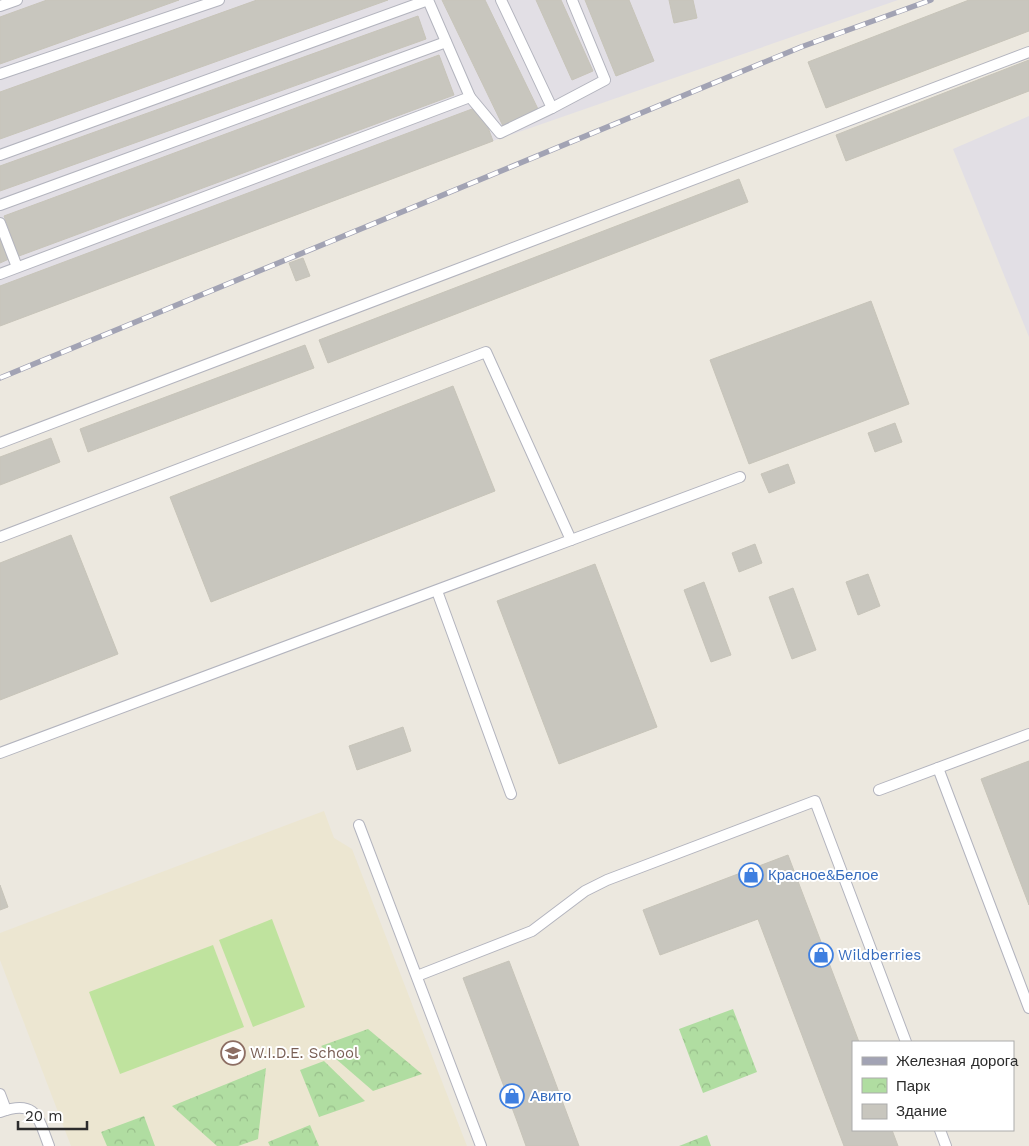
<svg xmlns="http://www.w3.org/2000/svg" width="1029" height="1146" viewBox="0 0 1029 1146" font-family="'Work Sans',sans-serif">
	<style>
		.industrial { fill: #e2dfe5 }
		.education { fill: #ece6d1 }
		.park { fill: url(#park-crowns) }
		.pitch { fill: #bfe39e }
		.building { fill: #c8c6be; stroke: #c7c4b9 }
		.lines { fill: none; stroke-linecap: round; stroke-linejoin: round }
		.service-casing { stroke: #b3b4be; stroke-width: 12 }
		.service { stroke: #fff; stroke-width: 10 }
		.rail-casing { stroke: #a2a3b4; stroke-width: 5.5 }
		.rail { stroke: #fff; stroke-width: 4; stroke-dasharray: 11; stroke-linecap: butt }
		.labels { text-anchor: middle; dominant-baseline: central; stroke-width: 4; stroke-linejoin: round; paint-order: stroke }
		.shop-label { font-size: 15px; fill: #366cbe; stroke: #fff; text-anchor: start }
		.education-label { font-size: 15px; fill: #785e54; stroke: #fff; text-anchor: start }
	</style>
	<defs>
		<pattern id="park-crowns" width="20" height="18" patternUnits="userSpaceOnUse" patternTransform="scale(1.25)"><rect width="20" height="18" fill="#b0dda1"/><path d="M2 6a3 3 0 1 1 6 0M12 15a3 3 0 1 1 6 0" fill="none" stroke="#98be8b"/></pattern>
	</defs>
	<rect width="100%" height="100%" fill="#ece8df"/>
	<!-- industrial -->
	<g class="industrial">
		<path d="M 0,0 L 898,0 L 493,141 L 0,326 Z"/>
		<path d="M 1029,116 L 1029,337 L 953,149 Z"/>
	</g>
	<!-- education -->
	<path class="education" d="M 324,811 L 334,838 L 352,849 L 467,1146 L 71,1146 L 0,960 L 0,933 Z"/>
	<!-- park -->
	<g class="park">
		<path d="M 733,1009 L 757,1072 L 703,1093 L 679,1029 Z"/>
		<path d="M 368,1029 L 422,1074 L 373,1091 L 321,1046 Z"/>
		<path d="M 324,1061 L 365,1101 L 319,1117 L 300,1070 Z"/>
		<path d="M 266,1068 L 258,1139 L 238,1146 L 217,1146 L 172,1106 Z"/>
		<path d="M 144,1116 L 155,1146 L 107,1146 L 101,1132 Z"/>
		<path d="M 310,1125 L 319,1146 L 270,1146 L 268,1142 Z"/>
		<path d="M 707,1135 L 711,1146 L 679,1146 Z"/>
	</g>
	<!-- pitch -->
	<g class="pitch">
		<path d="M 272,919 L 305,1007 L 253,1027 L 219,940 Z"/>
		<path d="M 213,945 L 244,1027 L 120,1074 L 89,992 Z"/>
	</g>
	<!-- building -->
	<g class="building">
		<path d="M 47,0 L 179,0 L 0,64 L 0,17 Z"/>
		<path d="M 257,0 L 388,0 L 0,139 L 0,92 Z"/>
		<path d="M 442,0 L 485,0 L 538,109 L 503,126 Z"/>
		<path d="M 536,0 L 561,0 L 593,71 L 572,80 Z"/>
		<path d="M 585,0 L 629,0 L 654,61 L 616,76 Z"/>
		<path d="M 669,0 L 693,0 L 697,18 L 674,23 Z"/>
		<path d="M 969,0 L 1029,0 L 1029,31 L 826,108 L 808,62 Z"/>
		<path d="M 418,16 L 426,39 L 0,191 L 0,166 Z"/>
		<path d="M 439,55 L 454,95 L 19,256 L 4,216 Z"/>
		<path d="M 1029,60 L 1029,91 L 846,161 L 836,135 Z"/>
		<path d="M 480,106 L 493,141 L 0,326 L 0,286 Z"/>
		<path d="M 739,179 L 748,202 L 328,363 L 319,340 Z"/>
		<path d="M 0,235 L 9,259 L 0,263 Z"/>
		<path d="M 303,258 L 310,276 L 296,281 L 289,263 Z"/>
		<path d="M 871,301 L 909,404 L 749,464 L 710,360 Z"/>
		<path d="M 305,345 L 314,368 L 88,452 L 80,429 Z"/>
		<path d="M 453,386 L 495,491 L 211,602 L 170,497 Z"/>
		<path d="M 895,423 L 902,442 L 875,452 L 868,433 Z"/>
		<path d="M 51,438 L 60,462 L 0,485 L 0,457 Z"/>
		<path d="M 788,464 L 795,483 L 769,493 L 761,474 Z"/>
		<path d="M 71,535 L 118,654 L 0,700 L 0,563 Z"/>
		<path d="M 755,544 L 762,563 L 739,572 L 732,553 Z"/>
		<path d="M 595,564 L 657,727 L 559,764 L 497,601 Z"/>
		<path d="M 868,574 L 880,606 L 858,615 L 846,582 Z"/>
		<path d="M 704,582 L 731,655 L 711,662 L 684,590 Z"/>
		<path d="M 793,588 L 816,650 L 792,659 L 769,597 Z"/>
		<path d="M 403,727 L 411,751 L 357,770 L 349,746 Z"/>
		<path d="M 1029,761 L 1029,905 L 981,779 Z"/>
		<path d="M 788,855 L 859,1042 L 853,1042 L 853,1130 L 892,1130 L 898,1146 L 844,1146 L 758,919 L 660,955 L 643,910 Z"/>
		<path d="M 0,885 L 8,907 L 0,910 Z"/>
		<path d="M 509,961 L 551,1071 L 579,1146 L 526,1146 L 517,1121 L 463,978 Z"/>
	</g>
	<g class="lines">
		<!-- service casing -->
		<g class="service-casing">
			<g id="service">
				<path d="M 0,6 L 17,0"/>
				<path d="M 0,74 L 219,0"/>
				<path d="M 470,97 L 500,133 L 552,108 L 501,0"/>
				<path d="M 552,108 L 605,80 L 572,0"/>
				<path d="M 0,155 L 428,0"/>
				<path d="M 0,205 L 446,42"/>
				<path d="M 0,223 L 17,267"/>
				<path d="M 0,274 L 470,97 L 428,0"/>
				<path d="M 0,443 L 1029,52"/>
				<path d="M 0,537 L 486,352 L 571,540 L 0,753"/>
				<path d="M 571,540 L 740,477"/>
				<path d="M 437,591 L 511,794"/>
				<path d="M 938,768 L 1029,1008"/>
				<path d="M 879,790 L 1029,734"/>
				<path d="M 359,825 L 481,1146"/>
				<path d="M 417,976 L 532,931 L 585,891 L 607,880 L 815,801 L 906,1042"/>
				<path d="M 0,1094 L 6,1110"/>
				<path d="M 0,1112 C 36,1099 38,1117 49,1146"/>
				<path d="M 940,1130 L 946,1146"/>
			</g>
		</g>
		<!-- service -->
		<use href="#service" class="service"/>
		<!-- rail casing -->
		<g class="rail-casing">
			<path id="rail" d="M 0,378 L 801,47 L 931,0"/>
		</g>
		<!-- rail -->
		<use href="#rail" class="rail"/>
	</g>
	<!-- icons -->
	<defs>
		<g id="shop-ring" transform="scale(1.25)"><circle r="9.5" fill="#fff" stroke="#3f7fe0" stroke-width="1.5"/><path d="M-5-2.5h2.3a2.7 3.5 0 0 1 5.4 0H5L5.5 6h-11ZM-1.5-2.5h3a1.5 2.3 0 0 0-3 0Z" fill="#3f7fe0"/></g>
		<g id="school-ring" transform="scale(1.25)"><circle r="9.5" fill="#fff" stroke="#8d6e63" stroke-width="1.5"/><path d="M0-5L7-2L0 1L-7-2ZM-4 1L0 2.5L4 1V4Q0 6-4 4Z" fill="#8d6e63"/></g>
	</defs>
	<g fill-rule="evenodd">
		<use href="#shop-ring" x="751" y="875"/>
		<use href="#shop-ring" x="821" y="955"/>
		<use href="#school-ring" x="233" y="1053"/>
		<use href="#shop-ring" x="512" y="1096"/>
	</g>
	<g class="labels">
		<!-- shop labels -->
		<g class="shop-label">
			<text x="768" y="875">Красное&amp;Белое</text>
			<text x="838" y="955">Wildberries</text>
			<text x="530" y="1096">Авито</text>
		</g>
		<!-- education labels -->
		<g class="education-label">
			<text x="250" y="1053">W.I.D.E. School</text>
		</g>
	</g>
	<!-- legend -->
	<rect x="852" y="1041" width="162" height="90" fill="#ffffff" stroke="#ababab"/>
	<rect x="862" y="1057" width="25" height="8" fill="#a2a3b4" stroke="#ababab"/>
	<text x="896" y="1066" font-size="15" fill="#2c2c2c">Железная дорога</text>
	<rect x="862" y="1078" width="25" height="15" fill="url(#park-crowns)" stroke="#ababab"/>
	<text x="896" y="1091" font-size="15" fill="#2c2c2c">Парк</text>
	<rect x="862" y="1104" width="25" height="15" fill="#c8c6be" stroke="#ababab"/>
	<text x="896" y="1116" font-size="15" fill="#2c2c2c">Здание</text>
	<!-- scale -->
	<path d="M18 1121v8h69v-8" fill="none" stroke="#2c2c2c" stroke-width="2.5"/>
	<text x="25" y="1121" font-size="15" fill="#2c2c2c" stroke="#ffffff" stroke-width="4" paint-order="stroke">20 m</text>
</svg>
